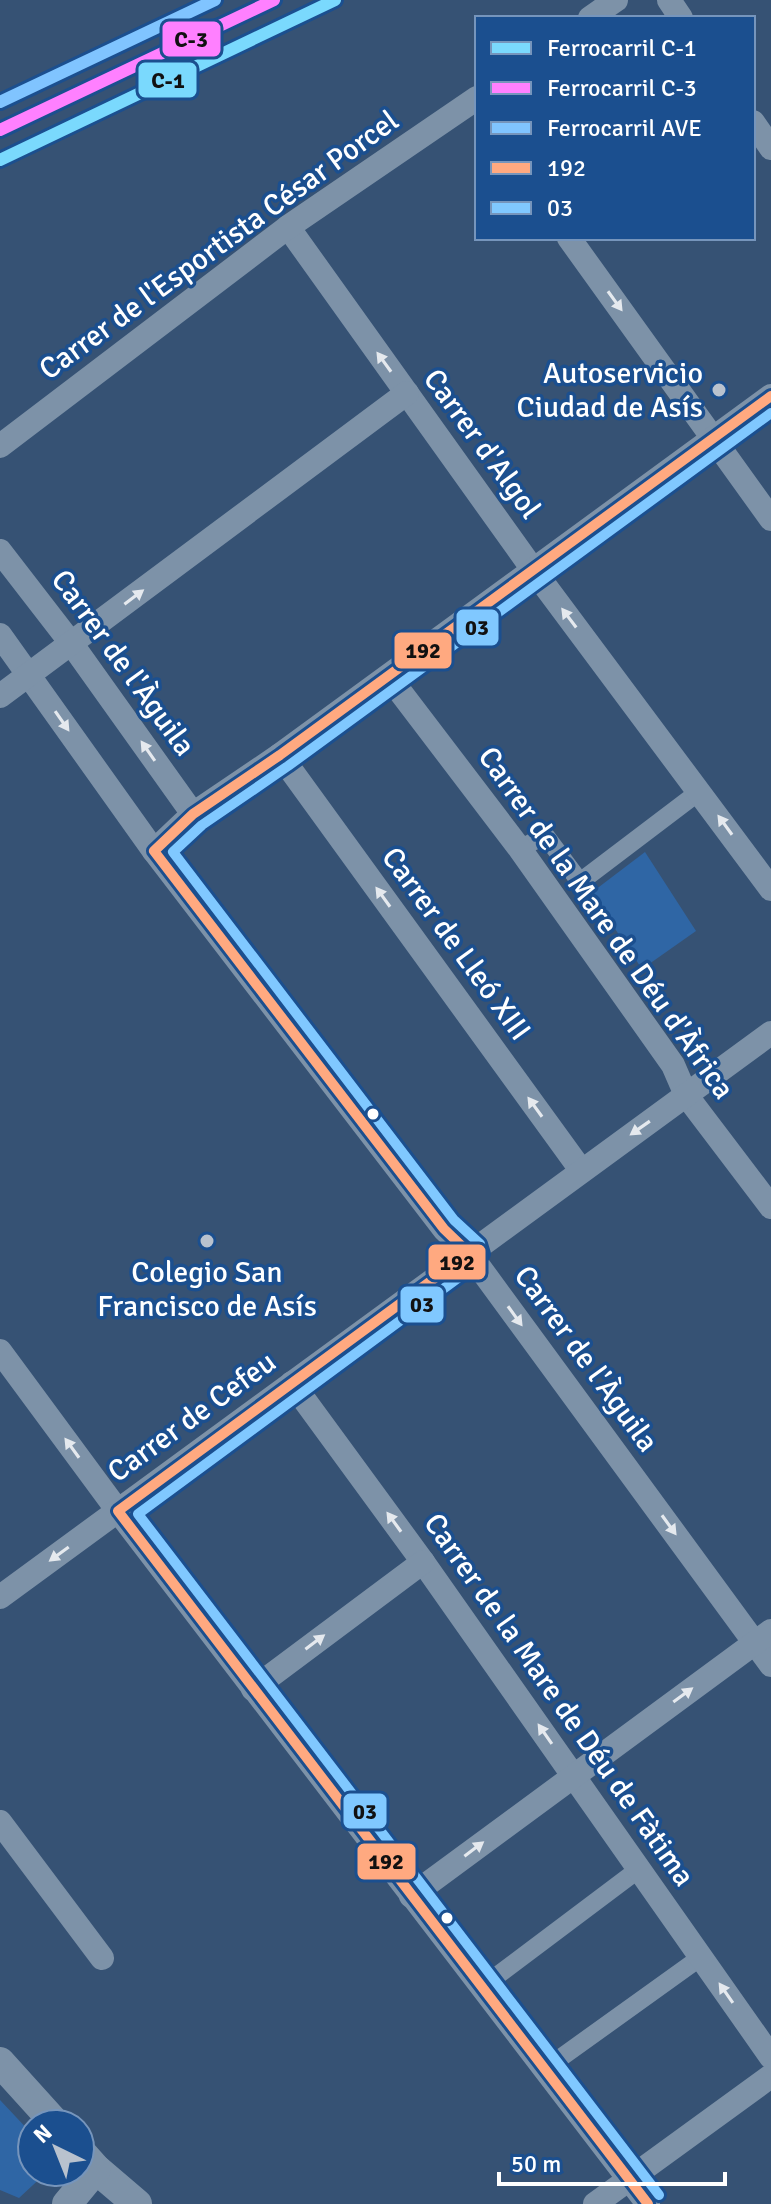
<svg xmlns="http://www.w3.org/2000/svg" width="771" height="2204" viewBox="0 0 771 2204" font-family="Signika,sans-serif">
	<style>
		.pitch { fill: #2f66a5 }
		.lines { fill: none; stroke-linecap: round; stroke-linejoin: round }
		.pedestrian { stroke: #7d92a8; stroke-width: 18 }
		.minor { stroke: #7d92a8; stroke-width: 24 }
		.tertiary { stroke: #7d92a8; stroke-width: 30 }
		.bus-1-casing { stroke: #1b4f8f; stroke-width: 16 }
		.bus-2-casing { stroke: #1b4f8f; stroke-width: 16 }
		.bus-1 { stroke: #ffa980; stroke-width: 10 }
		.bus-2 { stroke: #80c8ff; stroke-width: 10 }
		.rail-1-casing { stroke: #1b4f8f; stroke-width: 18 }
		.rail-2-casing { stroke: #1b4f8f; stroke-width: 18 }
		.rail-3-casing { stroke: #1b4f8f; stroke-width: 18 }
		.rail-1 { stroke: #7ad9fd; stroke-width: 12 }
		.rail-2 { stroke: #ff80ff; stroke-width: 12 }
		.rail-3 { stroke: #80c4ff; stroke-width: 12 }
		.oneway { fill: #e5e9ee }
		.poi-dot { fill: #b9c2ce; stroke: #1b4f8f; stroke-width: 3 }
		.bus-dot { fill: #fff; stroke: #1b4f8f; stroke-width: 3 }
		.labels { text-anchor: middle; dominant-baseline: central; stroke-width: 7; stroke-linejoin: round; paint-order: stroke }
		.street-label { font-size: 30px; fill: #fff; stroke: #1b4f8f }
		.poi-label { font-size: 30px; fill: #fff; stroke: #1b4f8f; text-anchor: end }
		.line-badge { stroke: #1b4f8f; stroke-width: 3 }
		.pale-badge-label { font-size: 22px; text-anchor: middle; font-weight: bold; fill: #111 }
	</style>
	<rect width="100%" height="100%" fill="#365274"/>
	<!-- pitch -->
	<g class="pitch">
		<path d="M 645,852 L 696,931 L 642,969 L 591,893 Z"/>
		<path d="M 0,2100 L 32,2134 L 32,2172 L 47,2172 L 19,2198 L 0,2190 Z"/>
	</g>
	<g class="lines">
		<!-- pedestrian -->
		<g class="pedestrian">
			<path d="M 520,849 L 545,835 L 580,882 L 700,791"/>
			<path d="M 482,1987 L 639,1869"/>
			<path d="M 545,2069 L 701,1957"/>
		</g>
		<!-- minor -->
		<g class="minor">
			<path d="M 669,0 L 681,18"/>
			<path d="M 590,18 L 616,0"/>
			<path d="M 753,122 L 771,148"/>
			<path d="M 288,227 L 534,571 L 771,889"/>
			<path d="M 569,238 L 771,519"/>
			<path d="M 0,446 L 288,227 L 477,98"/>
			<path d="M 0,551 L 71,643 L 193,814"/>
			<path d="M 0,635 L 154,851 L 444,1229 L 469,1253 L 771,1665"/>
			<path d="M 389,677 L 520,849 L 673,1065 L 686,1095 L 771,1207"/>
			<path d="M 0,696 L 407,393"/>
			<path d="M 280,755 L 581,1170"/>
			<path d="M 154,851 L 193,814 L 280,755 L 771,396"/>
			<path d="M 0,1351 L 118,1511 L 648,2204"/>
			<path d="M 292,1383 L 423,1562 L 771,2057"/>
			<path d="M 0,1597 L 771,1033"/>
			<path d="M 253,1689 L 423,1562"/>
			<path d="M 0,1822 L 102,1958"/>
			<path d="M 411,1896 L 771,1631"/>
			<path d="M 595,2204 L 771,2076"/>
		</g>
		<!-- tertiary -->
		<g class="tertiary">
			<path d="M 0,2062 L 56,2124"/>
			<path d="M 80,2151 L 96,2169 L 137,2204"/>
			<path d="M 67,2204 L 96,2169"/>
		</g>
		<!-- bus-1 casing -->
		<g class="bus-1-casing">
			<path id="bus-1" d="M 648,2204 L 118,1511 L 469,1253 L 444,1229 L 154,851 L 193,814 L 280,755 L 771,396"/>
		</g>
		<!-- bus-2 casing -->
		<g class="bus-2-casing">
			<path id="bus-2" d="M 659,2195 L 138,1514 L 477,1264 L 483,1254 L 480,1244 L 454,1220 L 173,852 L 202,825 L 288,766 L 771,413"/>
		</g>
		<!-- bus-1 -->
		<use href="#bus-1" class="bus-1"/>
		<!-- bus-2 -->
		<use href="#bus-2" class="bus-2"/>
		<!-- rail-1 casing -->
		<g class="rail-1-casing">
			<path id="rail-1" d="M 0,160 L 335,0"/>
		</g>
		<!-- rail-2 casing -->
		<g class="rail-2-casing">
			<path id="rail-2" d="M 0,130 L 274,0"/>
		</g>
		<!-- rail-3 casing -->
		<g class="rail-3-casing">
			<path id="rail-3" d="M 0,102 L 215,0"/>
		</g>
		<!-- rail-1 -->
		<use href="#rail-1" class="rail-1"/>
		<!-- rail-2 -->
		<use href="#rail-2" class="rail-2"/>
		<!-- rail-3 -->
		<use href="#rail-3" class="rail-3"/>
	</g>
	<!-- one-way arrows -->
	<defs><path id="oneway-solid" d="M-6-.8H1V-3.2L6.5 0L1 3.2V.8H-6Z" transform="scale(2)"/></defs>
	<g class="oneway">
		<use href="#oneway-solid" transform="translate(615 301) rotate(54)"/>
		<use href="#oneway-solid" transform="translate(384 362) rotate(-126)"/>
		<use href="#oneway-solid" transform="translate(134 597) rotate(-37)"/>
		<use href="#oneway-solid" transform="translate(569 618) rotate(-127)"/>
		<use href="#oneway-solid" transform="translate(62 721) rotate(55)"/>
		<use href="#oneway-solid" transform="translate(148 751) rotate(-125)"/>
		<use href="#oneway-solid" transform="translate(725 825) rotate(-126)"/>
		<use href="#oneway-solid" transform="translate(383 897) rotate(-126)"/>
		<use href="#oneway-solid" transform="translate(535 1107) rotate(-126)"/>
		<use href="#oneway-solid" transform="translate(640 1128) rotate(145)"/>
		<use href="#oneway-solid" transform="translate(515 1316) rotate(54)"/>
		<use href="#oneway-solid" transform="translate(72 1448) rotate(-126)"/>
		<use href="#oneway-solid" transform="translate(394 1522) rotate(-126)"/>
		<use href="#oneway-solid" transform="translate(669 1525) rotate(54)"/>
		<use href="#oneway-solid" transform="translate(59 1554) rotate(144)"/>
		<use href="#oneway-solid" transform="translate(315 1642) rotate(-37)"/>
		<use href="#oneway-solid" transform="translate(683 1695) rotate(-36)"/>
		<use href="#oneway-solid" transform="translate(545 1734) rotate(-125)"/>
		<use href="#oneway-solid" transform="translate(474 1849) rotate(-37)"/>
		<use href="#oneway-solid" transform="translate(726 1993) rotate(-125)"/>
	</g>
	<!-- markers -->
	<g class="poi-dot">
		<circle cx="719" cy="390" r="8"/>
		<circle cx="207" cy="1241" r="8"/>
	</g>
	<g class="bus-dot">
		<circle cx="373" cy="1114" r="7"/>
		<circle cx="447" cy="1918" r="7"/>
	</g>
	<g class="labels">
		<!-- street labels -->
		<g class="street-label">
			<text transform="translate(219 245) rotate(-36)">Carrer de l'Esportista César Porcel</text>
			<text transform="translate(482 444) rotate(54)">Carrer d'Algol</text>
			<text transform="translate(123 663) rotate(54)">Carrer de l'Àguila</text>
			<text transform="translate(606 923) rotate(55)">Carrer de la Mare de Déu d'Àfrica</text>
			<text transform="translate(456 944) rotate(54)">Carrer de Lleó XIII</text>
			<text transform="translate(586 1359) rotate(54)">Carrer de l'Àguila</text>
			<text transform="translate(192 1417) rotate(-36)">Carrer de Cefeu</text>
			<text transform="translate(559 1700) rotate(55)">Carrer de la Mare de Déu de Fàtima</text>
		</g>
		<!-- poi labels -->
		<g class="poi-label">
			<text x="703" y="373">Autoservicio<tspan x="703" dy="34">Ciudad de Asís</tspan></text>
			<text x="207" y="1272" text-anchor="middle">Colegio San<tspan x="207" dy="34">Francisco de Asís</tspan></text>
		</g>
	</g>
	<g class="line-badge">
		<rect x="161" y="20" width="61" height="38" rx="8" fill="#ff80ff"/>
		<rect x="137" y="61" width="61" height="38" rx="8" fill="#7ad9fd"/>
		<rect x="455" y="608" width="45" height="39" rx="8" fill="#80c8ff"/>
		<rect x="393" y="631" width="60" height="39" rx="8" fill="#ffa980"/>
		<rect x="427" y="1243" width="60" height="38" rx="8" fill="#ffa980"/>
		<rect x="399" y="1285" width="46" height="39" rx="8" fill="#80c8ff"/>
		<rect x="342" y="1792" width="46" height="38" rx="8" fill="#80c8ff"/>
		<rect x="356" y="1842" width="61" height="39" rx="8" fill="#ffa980"/>
	</g>
	<g class="pale-badge-label">
		<text x="191" y="47">C-3</text>
		<text x="168" y="88">C-1</text>
		<text x="477" y="635">03</text>
		<text x="423" y="658">192</text>
		<text x="457" y="1270">192</text>
		<text x="422" y="1312">03</text>
		<text x="365" y="1819">03</text>
		<text x="386" y="1869">192</text>
	</g>
	<!-- legend -->
	<rect x="475" y="16" width="280" height="224" fill="#1b4f8f" stroke="#7695bc" stroke-width="2"/>
	<rect x="491" y="42" width="40" height="12" fill="#7ad9fd" stroke="#7695bc" stroke-width="2"/>
	<text x="547" y="56" font-size="24" fill="#ffffff">Ferrocarril C-1</text>
	<rect x="491" y="82" width="40" height="12" fill="#ff80ff" stroke="#7695bc" stroke-width="2"/>
	<text x="547" y="96" font-size="24" fill="#ffffff">Ferrocarril C-3</text>
	<rect x="491" y="122" width="40" height="12" fill="#80c4ff" stroke="#7695bc" stroke-width="2"/>
	<text x="547" y="136" font-size="24" fill="#ffffff">Ferrocarril AVE</text>
	<rect x="491" y="162" width="40" height="12" fill="#ffa980" stroke="#7695bc" stroke-width="2"/>
	<text x="547" y="176" font-size="24" fill="#ffffff">192</text>
	<rect x="491" y="202" width="40" height="12" fill="#80c8ff" stroke="#7695bc" stroke-width="2"/>
	<text x="547" y="216" font-size="24" fill="#ffffff">03</text>
	<!-- north arrow -->
	<g transform="translate(56 2148) rotate(317)"><circle r="38" fill="#1b4f8f" stroke="#7695bc" stroke-width="2"/>
	<path d="M0-6L14 30L0 20L-14 30Z" fill="#b9c2ce"/>
	<text y="-12" font-size="22" font-weight="bold" text-anchor="middle" fill="#ffffff">N</text>
	</g>
	<!-- scale -->
	<path d="M499 2172v12h226v-12" fill="none" stroke="#ffffff" stroke-width="4"/>
	<text x="511" y="2172" font-size="24" fill="#ffffff" stroke="#1b4f8f" stroke-width="6" paint-order="stroke">50 m</text>
</svg>
